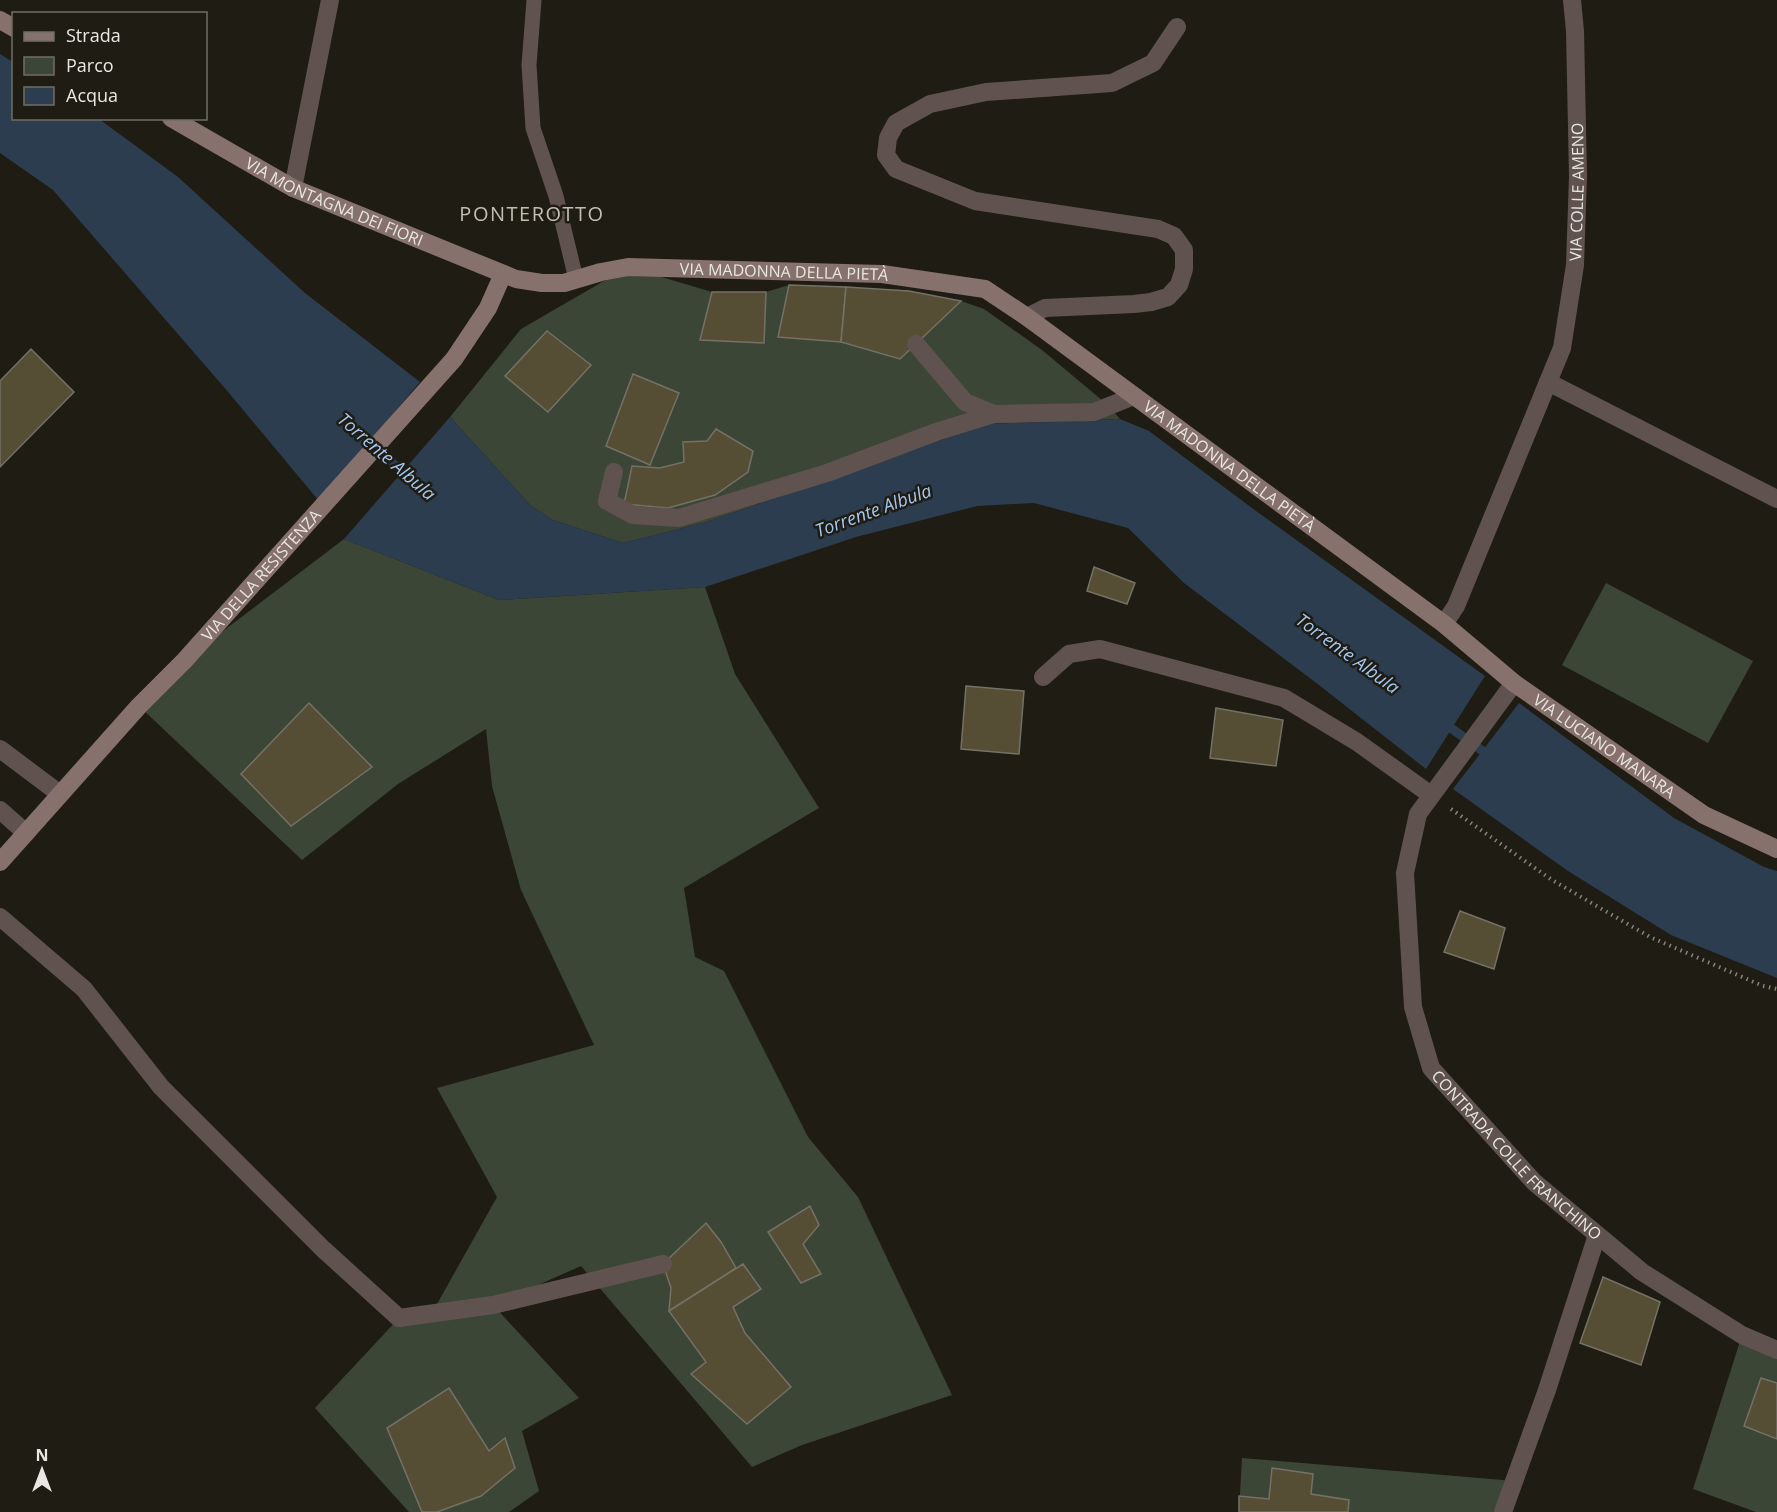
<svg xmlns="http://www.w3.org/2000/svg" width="1777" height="1512" viewBox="0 0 1777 1512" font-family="'Open Sans',sans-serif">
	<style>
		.green { fill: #3c4637 }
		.water { fill: #2c3d50 }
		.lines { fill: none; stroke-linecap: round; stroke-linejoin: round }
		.stream { stroke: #2c3d50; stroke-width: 9 }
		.building { fill: #554e34; stroke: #747166; stroke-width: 1.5 }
		.path { stroke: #87847d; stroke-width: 4; stroke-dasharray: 1.5 4.5; stroke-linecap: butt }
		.lane { stroke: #60534f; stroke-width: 15 }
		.street { stroke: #60534f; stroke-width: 18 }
		.secondary { stroke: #86716c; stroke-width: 18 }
		.labels { text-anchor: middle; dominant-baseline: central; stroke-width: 5; stroke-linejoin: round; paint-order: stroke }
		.street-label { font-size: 16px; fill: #e9e7e1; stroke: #1f1c13 }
		.water-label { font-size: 18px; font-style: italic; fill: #a3c7f1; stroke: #1f1c13 }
		.quarter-label { font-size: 20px; letter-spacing: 1.5px; fill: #c1beb1; stroke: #1f1c13 }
	</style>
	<rect width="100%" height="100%" fill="#1f1c13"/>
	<!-- green -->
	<g class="green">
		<path d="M 628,267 L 712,292 L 766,292 L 789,285 L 779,337 L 841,342 L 900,359 L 961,301 L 984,309 L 1042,350 L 1109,406 L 1120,419 L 986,424 L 707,522 L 623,543 L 553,520 L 531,506 L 450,417 L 521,329 Z"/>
		<path d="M 344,539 L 499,600 L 705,587 L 735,674 L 819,808 L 684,888 L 695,957 L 724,971 L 808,1137 L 858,1197 L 952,1395 L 802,1445 L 752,1467 L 581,1266 L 493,1305 L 579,1398 L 522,1431 L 539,1491 L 509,1512 L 409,1512 L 315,1408 L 399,1318 L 432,1313 L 497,1197 L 437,1088 L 594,1045 L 521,890 L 492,786 L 486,729 L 398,784 L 302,860 L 139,706 L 185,660 Z"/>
		<path d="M 1606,583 L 1753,661 L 1708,743 L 1562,665 Z"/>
		<path d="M 1742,1335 L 1777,1350 L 1777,1512 L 1756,1512 L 1693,1489 Z"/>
		<path d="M 1242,1458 L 1514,1481 L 1503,1512 L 1239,1512 Z"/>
	</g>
	<!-- water -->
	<g class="water">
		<path d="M 0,54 L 13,62 L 14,118 L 99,119 L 178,177 L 305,293 L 420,382 L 319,501 L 229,393 L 53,190 L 0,153 Z"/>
		<path d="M 450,417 L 531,506 L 553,520 L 623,543 L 707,522 L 986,424 L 1120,419 L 1149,431 L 1252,508 L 1485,676 L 1426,769 L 1315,682 L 1184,583 L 1128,528 L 1034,503 L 977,506 L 856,537 L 705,587 L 499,600 L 344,539 Z"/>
		<path d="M 1519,703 L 1674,818 L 1764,867 L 1777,871 L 1777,978 L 1671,935 L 1568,871 L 1453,789 Z"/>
	</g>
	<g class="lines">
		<!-- stream -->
		<g class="stream">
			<path d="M 373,447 L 411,478"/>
			<path d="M 1444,723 L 1491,757"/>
		</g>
	</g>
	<!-- building -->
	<g class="building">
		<path d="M 789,285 L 846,287 L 841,342 L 778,337 Z"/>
		<path d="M 846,287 L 909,291 L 961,301 L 900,359 L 841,342 Z"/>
		<path d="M 712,292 L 766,292 L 764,343 L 700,340 Z"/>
		<path d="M 547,331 L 591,365 L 548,412 L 505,376 Z"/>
		<path d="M 31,349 L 74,392 L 0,467 L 0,381 Z"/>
		<path d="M 633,374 L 679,393 L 650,465 L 606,446 Z"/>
		<path d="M 716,429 L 753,451 L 748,472 L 715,495 L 668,508 L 624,504 L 632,466 L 660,468 L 684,462 L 683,442 L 707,441 Z"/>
		<path d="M 1094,567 L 1135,583 L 1127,604 L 1087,591 Z"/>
		<path d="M 966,686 L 1024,691 L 1019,754 L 961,749 Z"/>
		<path d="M 309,703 L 372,767 L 291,826 L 241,774 Z"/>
		<path d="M 1216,708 L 1283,720 L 1276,766 L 1210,758 Z"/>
		<path d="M 1460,911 L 1505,928 L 1494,969 L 1444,952 Z"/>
		<path d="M 810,1206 L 819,1225 L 803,1244 L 821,1274 L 801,1283 L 768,1232 Z"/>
		<path d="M 706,1223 L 721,1242 L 736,1268 L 669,1311 L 671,1288 L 663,1264 Z"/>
		<path d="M 743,1264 L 761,1289 L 733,1307 L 745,1333 L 791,1387 L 747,1424 L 691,1374 L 706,1362 L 669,1311 Z"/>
		<path d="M 1603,1277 L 1660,1302 L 1641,1365 L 1580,1343 Z"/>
		<path d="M 1761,1378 L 1777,1383 L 1777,1439 L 1744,1426 Z"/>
		<path d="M 449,1388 L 489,1451 L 505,1438 L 515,1468 L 481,1496 L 437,1512 L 422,1512 L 387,1428 Z"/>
		<path d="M 1272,1468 L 1313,1474 L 1311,1494 L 1349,1500 L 1348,1512 L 1239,1512 L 1239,1496 L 1269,1499 Z"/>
	</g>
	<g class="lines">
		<!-- path -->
		<path class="path" d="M 1451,809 L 1552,880 L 1650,937 L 1763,986 L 1777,989"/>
		<!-- lane -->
		<path class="lane" d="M 534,0 L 529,65 L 533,128 L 556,196 L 576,279"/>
		<!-- street -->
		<g class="street">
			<path d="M 293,188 L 330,0"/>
			<path d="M 1027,317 L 1045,308 L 1134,304 L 1151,302 L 1168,297 L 1179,285 L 1184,269 L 1184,250 L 1174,236 L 1158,229 L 975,201 L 896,169 L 886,155 L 888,138 L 896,123 L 930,104 L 986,92 L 1112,83 L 1153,63 L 1177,27"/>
			<path d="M 916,344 L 965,402 L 994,414 L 1094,412 L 1134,396"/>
			<path id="s1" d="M 1548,382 L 1562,348 L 1575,265 L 1578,176 L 1575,31 L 1572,0"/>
			<path d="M 614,472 L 607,501 L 633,515 L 679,518 L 827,473 L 936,432 L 994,414"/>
			<path d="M 1444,624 L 1456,606 L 1548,382 L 1777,499"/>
			<path d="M 1043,677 L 1069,654 L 1100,649 L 1284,698 L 1357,742 L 1431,795"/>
			<path id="s2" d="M 1514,683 L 1418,814 L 1405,873 L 1413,1007 L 1431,1068 L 1534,1182 L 1642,1272 L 1742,1335 L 1777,1350"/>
			<path d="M 0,749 L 60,794"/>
			<path d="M 0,810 L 26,833"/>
			<path d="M 0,917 L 84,989 L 161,1087 L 323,1249 L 399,1318 L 493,1305 L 663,1264"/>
			<path d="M 1503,1512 L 1547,1390 L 1597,1235"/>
		</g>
		<!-- secondary -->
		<g class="secondary">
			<path d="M 0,20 L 14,28"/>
			<path id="s3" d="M 171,118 L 293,188 L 516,279 L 542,283 L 564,283 L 601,272 L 628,267 L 882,274 L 985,289 L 1027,317 L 1444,624 L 1514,683 L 1704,815 L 1777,849"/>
			<path id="s4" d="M 0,862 L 139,706 L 185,660 L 454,359 L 488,308 L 503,274"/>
		</g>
	</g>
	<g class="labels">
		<!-- street labels -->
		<g class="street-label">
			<text stroke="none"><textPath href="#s1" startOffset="194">VIA COLLE AMENO</textPath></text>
			<text stroke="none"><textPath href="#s3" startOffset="184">VIA MONTAGNA DEI FIORI</textPath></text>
			<text stroke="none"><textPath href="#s3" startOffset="652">VIA MADONNA DELLA PIETÀ</textPath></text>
			<text stroke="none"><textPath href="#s3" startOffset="1156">VIA MADONNA DELLA PIETÀ</textPath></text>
			<text stroke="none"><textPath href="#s4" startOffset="388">VIA DELLA RESISTENZA</textPath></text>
			<text stroke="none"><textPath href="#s3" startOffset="1624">VIA LUCIANO MANARA</textPath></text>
			<text stroke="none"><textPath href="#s2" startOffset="543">CONTRADA COLLE FRANCHINO</textPath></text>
		</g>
		<!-- water labels -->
		<g class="water-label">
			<text transform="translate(387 456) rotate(41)">Torrente Albula</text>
			<text transform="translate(873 510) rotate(-20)">Torrente Albula</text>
			<text transform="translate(1348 653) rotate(36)">Torrente Albula</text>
		</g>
		<!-- quarter labels -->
		<g class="quarter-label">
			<text x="532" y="213">PONTEROTTO</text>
		</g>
	</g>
	<!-- legend -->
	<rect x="12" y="12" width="195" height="108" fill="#1f1c13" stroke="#706d65" stroke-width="1.5"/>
	<rect x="24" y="32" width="30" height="9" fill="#86716c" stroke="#706d65" stroke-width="1.5"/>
	<text x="66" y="42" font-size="18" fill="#e9e7e1">Strada</text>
	<rect x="24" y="57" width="30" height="18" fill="#3c4637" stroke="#706d65" stroke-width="1.5"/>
	<text x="66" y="72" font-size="18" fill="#e9e7e1">Parco</text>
	<rect x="24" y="87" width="30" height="18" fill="#2c3d50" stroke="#706d65" stroke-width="1.5"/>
	<text x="66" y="102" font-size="18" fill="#e9e7e1">Acqua</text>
	<!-- north arrow -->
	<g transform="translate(42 1470)" stroke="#1f1c13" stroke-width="4.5" paint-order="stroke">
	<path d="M0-4.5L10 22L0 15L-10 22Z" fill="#e9e7e1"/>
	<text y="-9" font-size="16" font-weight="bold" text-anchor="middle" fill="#e9e7e1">N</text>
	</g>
</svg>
